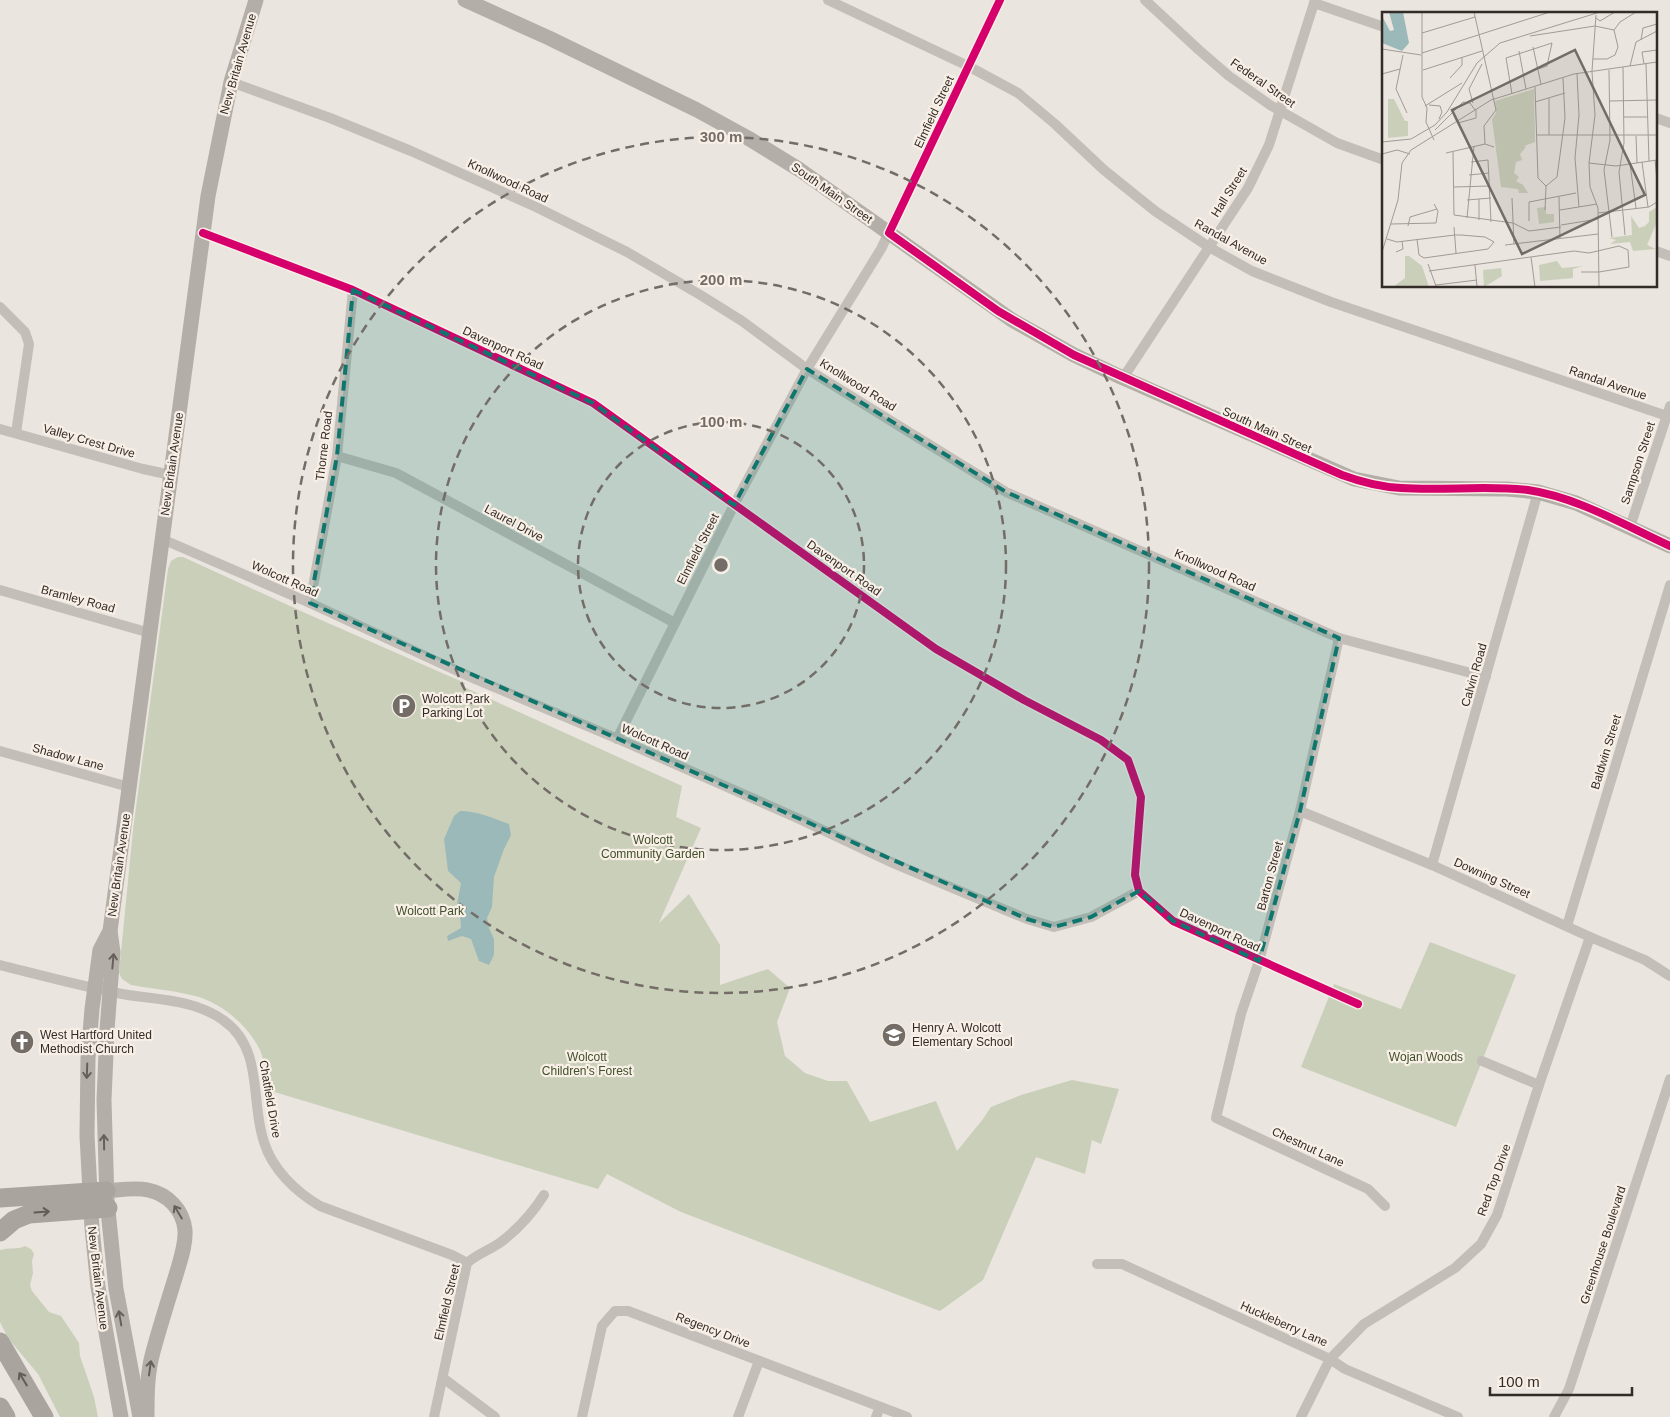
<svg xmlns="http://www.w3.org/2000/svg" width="1670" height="1417" viewBox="0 0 1670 1417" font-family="Arial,sans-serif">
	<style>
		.green { fill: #cacfba }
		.water { fill: #9cb9ba }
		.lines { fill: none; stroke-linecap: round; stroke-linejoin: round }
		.street { stroke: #c3beb8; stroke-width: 10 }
		.secondary { stroke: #b4aea8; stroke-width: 15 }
		.highway { stroke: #a9a49e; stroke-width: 19 }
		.cycleway-casing { stroke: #f8f0e6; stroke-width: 11 }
		.cycleway { stroke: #d6006c; stroke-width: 8 }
		.oneway { stroke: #675f5b }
		.oneway2 { stroke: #625b57 }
		.marked { fill: #0f766e; fill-opacity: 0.2; stroke: #0f766e; stroke-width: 4; stroke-dasharray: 10 6; stroke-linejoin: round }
		.ring { fill: none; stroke: #736c67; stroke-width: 2.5; stroke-dasharray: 9 6 }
		.labels { text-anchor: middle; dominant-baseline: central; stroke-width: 4.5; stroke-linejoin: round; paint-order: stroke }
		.street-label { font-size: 12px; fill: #332b27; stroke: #f8f0e6 }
		.poi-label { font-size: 12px; fill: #332b27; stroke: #f8f0e6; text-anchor: start }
		.park-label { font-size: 12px; fill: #41502c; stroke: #f8f0e6 }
		.inset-road { fill: none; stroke: #a19b95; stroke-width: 1 }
		.view { fill: #736c67; fill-opacity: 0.15; stroke: #736c67; stroke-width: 2.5 }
		.inset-edge { fill: none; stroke: #332b27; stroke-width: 2.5 }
		.centre { fill: #736c67; stroke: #f8f0e6; stroke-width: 2.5 }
		.ring-label { font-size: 15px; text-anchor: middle; font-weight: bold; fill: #736c67; stroke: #f8f0e6; stroke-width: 4.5; stroke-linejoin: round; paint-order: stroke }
	</style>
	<rect width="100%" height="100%" fill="#eae5df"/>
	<!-- green -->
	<g class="green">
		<path d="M 178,557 L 183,557 L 312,616 L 465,683 L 464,687 L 682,786 L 676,817 L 701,828 L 659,923 L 689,894 L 720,945 L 720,985 L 768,969 L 790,988 L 777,1022 L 785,1056 L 805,1073 L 828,1081 L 847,1081 L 870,1122 L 936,1101 L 957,1151 L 983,1119 L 991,1107 L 1021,1095 L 1072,1080 L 1119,1089 L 1101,1144 L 1092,1140 L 1085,1174 L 1036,1157 L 983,1280 L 940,1311 L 681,1212 L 607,1174 L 598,1189 L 271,1091 C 267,1078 265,1062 260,1050 C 248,1026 224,1005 199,997 C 178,991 153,989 131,985 L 122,979 L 119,973 L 133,830 L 168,569 L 171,561 Z"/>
		<path d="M 1430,942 L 1516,975 L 1456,1127 L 1301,1067 L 1334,984 L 1401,1009 Z"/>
		<path d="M 25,1246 L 31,1249 L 34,1254 L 32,1261 L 33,1273 L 30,1285 L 32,1291 L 49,1312 L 61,1316 L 79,1343 L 80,1356 L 94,1397 L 98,1417 L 60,1417 L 38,1374 L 8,1338 L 0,1322 L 0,1250 C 9,1247 17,1250 25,1246 Z"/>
	</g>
	<!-- water -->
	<path class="water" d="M 460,811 C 477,811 493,818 509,824 L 511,835 L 504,849 L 494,877 L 492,907 L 487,918 L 489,928 L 494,939 L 494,955 L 489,965 L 479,961 L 471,939 L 462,936 L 448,941 L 447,936 L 461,928 L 460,914 L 456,910 L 461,883 L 448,871 L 444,839 L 454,816 Z"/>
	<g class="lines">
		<!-- street -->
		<g class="street">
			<path d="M 828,0 L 968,66 L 1018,93 L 1055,124 L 1104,170 L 1155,211 L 1209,247 L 1252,271 L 1331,302 L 1670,417"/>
			<path d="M 1145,0 L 1199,50 L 1229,76 L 1270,105 L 1337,143 L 1384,160"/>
			<path d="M 1314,3 L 1384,27"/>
			<path d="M 231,82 L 330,118 L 411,151 L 536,207 L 627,252 L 702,296 L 742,321 L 807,369 L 1006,492 L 1339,638 L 1486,677"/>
			<path d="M 1656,118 L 1670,123"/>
			<path d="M 203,233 L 353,290 L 593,403 L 936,649 L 1024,700 L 1101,740 L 1128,760 L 1141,797 L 1135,875 L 1139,891 L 1173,921 L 1358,1004"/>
			<path d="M 1656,251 L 1670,256"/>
			<path d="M 0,307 L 25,332 L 29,344 L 16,433"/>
			<path d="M 1123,378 L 1248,188 L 1269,145 L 1315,0"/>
			<path d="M 0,429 L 143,469 L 171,475"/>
			<path d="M 337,456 L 396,473 L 675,623"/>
			<path d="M 1630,527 L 1670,406"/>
			<path d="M 162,539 L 310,603 L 475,679 L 625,742 L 795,817 L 895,864 L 1027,919 L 1054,927 L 1091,917 L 1139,891"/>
			<path d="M 0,590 L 150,633"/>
			<path d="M 310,603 L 337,456 L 353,290"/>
			<path d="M 1339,638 L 1300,811 L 1259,961 L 1241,1014 L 1216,1118 L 1368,1189 L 1385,1206"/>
			<path d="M 617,739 L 734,505 L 807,369 L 881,249 L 1000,0"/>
			<path d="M 0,751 L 129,787"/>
			<path d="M 1300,811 L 1432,865 L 1590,937 L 1645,960 L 1670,976"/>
			<path d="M 1432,865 L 1538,492"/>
			<path d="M 1567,926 L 1670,585"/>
			<path d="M 0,965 C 40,975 81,986 122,994 C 156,1000 194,999 223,1020 C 264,1048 250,1101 264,1142 C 272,1169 296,1192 320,1206 L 452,1255 L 467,1263"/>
			<path d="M 1482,1061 L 1539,1085"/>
			<path d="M 1097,1264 L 1122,1264 L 1330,1359 L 1345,1369 L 1458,1417"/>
			<path d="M 443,1378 L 495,1417"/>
			<path d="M 434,1417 L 467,1263 C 477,1254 490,1250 501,1242 C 518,1229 532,1214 544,1195"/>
			<path d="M 582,1417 L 602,1326 L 615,1311 L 628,1311 L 907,1417"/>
			<path d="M 738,1417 L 759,1361"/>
			<path d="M 876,1417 L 880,1407"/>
			<path d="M 1301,1417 L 1330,1359 L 1364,1324 L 1455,1268 L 1481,1244 L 1497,1215 L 1539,1085 L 1590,937"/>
			<path d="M 1554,1417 L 1569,1389 L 1670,1079"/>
		</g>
		<!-- secondary -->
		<g class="secondary">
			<path d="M 465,0 L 549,38 L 697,110 L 748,138 L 800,170 L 1012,320 L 1074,355 L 1123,378 L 1354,479 L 1399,488 L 1507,489 L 1538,492 L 1576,503 L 1670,546"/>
			<path d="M 110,931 L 100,950 L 92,1009 L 88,1058 L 87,1136 L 92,1228 L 98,1287 L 121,1417"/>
			<path d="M 106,1191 C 120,1190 135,1187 148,1190 C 168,1194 183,1210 185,1230 C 186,1245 180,1261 176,1275 C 168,1301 160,1326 153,1352 C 147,1373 147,1395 147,1417"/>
			<path d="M 140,1417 L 116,1289 L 107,1200 L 104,1100 L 107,1030 L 113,952 L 110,931 L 208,196 L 231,82 L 256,0"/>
		</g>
		<!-- highway -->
		<g class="highway">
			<path d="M 0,1198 L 106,1191"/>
			<path d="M 0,1232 L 14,1220 L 29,1214 L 108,1208"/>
			<path d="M 0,1342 L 44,1417"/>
			<path d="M 0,1407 L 6,1417"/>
		</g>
		<!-- cycleway casing -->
		<g class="cycleway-casing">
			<g id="cycleway">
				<path d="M 1000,0 L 889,233 L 998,311 L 1074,355 L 1342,475 C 1361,482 1381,487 1401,488 C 1443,491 1486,485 1528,490 C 1577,497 1626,526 1670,546"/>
				<path d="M 203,233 L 353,290 L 593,403 L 936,649 L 1024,700 L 1101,740 L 1128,760 L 1141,797 L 1135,875 L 1139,891 L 1173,921 L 1358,1004"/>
			</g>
		</g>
		<!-- cycleway -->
		<use href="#cycleway" class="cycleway"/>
	</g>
	<!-- one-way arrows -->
	<defs><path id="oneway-shaft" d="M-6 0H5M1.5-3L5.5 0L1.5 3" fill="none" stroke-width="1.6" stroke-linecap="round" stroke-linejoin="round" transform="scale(1.25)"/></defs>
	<g class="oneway">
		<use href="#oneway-shaft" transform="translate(113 961) rotate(-85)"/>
		<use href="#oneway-shaft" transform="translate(87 1071) rotate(92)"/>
		<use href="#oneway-shaft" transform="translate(104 1142) rotate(-91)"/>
		<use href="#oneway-shaft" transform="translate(178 1212) rotate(-121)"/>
		<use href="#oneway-shaft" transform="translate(120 1318) rotate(-100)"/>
		<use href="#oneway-shaft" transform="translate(150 1368) rotate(-82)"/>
	</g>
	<g class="oneway2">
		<use href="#oneway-shaft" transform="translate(42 1212) rotate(-4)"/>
		<use href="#oneway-shaft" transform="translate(23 1379) rotate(-121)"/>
	</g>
	<!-- marked area -->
	<path class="marked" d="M 353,290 L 593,403 L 734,505 L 807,369 L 1006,492 L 1339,638 L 1300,811 L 1259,961 L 1173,921 L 1139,891 L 1091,917 L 1054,927 L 1027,919 L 310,603 L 337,456 Z"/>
	<!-- distance rings -->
	<g class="ring">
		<circle cx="721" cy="565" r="143"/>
		<circle cx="721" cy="565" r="285"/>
		<circle cx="721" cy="565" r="428"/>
	</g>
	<!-- icons -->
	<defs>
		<g id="parking-disc" transform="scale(1.25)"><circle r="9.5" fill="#736c67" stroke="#f8f0e6"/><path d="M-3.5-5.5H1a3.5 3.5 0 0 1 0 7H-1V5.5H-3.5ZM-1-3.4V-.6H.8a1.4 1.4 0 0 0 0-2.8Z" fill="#fff"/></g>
		<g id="school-disc" transform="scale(1.25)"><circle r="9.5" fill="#736c67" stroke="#f8f0e6"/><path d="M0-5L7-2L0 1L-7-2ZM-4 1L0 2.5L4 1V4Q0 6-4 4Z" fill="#fff"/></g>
		<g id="church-disc" transform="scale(1.25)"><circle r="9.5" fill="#736c67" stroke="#f8f0e6"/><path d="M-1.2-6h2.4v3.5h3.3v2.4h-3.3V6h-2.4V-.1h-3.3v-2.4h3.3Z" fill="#fff"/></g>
	</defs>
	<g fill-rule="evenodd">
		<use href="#parking-disc" x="404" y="706"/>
		<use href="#school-disc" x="894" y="1035"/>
		<use href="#church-disc" x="22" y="1042"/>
	</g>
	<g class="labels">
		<!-- street labels -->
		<g class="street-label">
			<text transform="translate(238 64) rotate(-74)">New Britain Avenue</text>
			<text transform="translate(1263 83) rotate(35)">Federal Street</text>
			<text transform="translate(934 112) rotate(-65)">Elmfield Street</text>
			<text transform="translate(508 181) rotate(25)">Knollwood Road</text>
			<text transform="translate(1229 192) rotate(-58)">Hall Street</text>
			<text transform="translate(832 193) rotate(35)">South Main Street</text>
			<text transform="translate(1231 242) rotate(29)">Randal Avenue</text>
			<text transform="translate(503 348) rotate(25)">Davenport Road</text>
			<text transform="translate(1608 383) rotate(19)">Randal Avenue</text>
			<text transform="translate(858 385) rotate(32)">Knollwood Road</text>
			<text transform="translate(1267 430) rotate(24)">South Main Street</text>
			<text transform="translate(89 441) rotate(16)">Valley Crest Drive</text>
			<text transform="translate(324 446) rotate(-83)">Thorne Road</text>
			<text transform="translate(1638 463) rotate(-72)">Sampson Street</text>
			<text transform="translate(172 464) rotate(-82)">New Britain Avenue</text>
			<text transform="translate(514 523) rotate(28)">Laurel Drive</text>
			<text transform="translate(698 549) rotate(-63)">Elmfield Street</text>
			<text transform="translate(844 568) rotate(35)">Davenport Road</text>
			<text transform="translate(1215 570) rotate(24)">Knollwood Road</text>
			<text transform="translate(285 579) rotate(24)">Wolcott Road</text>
			<text transform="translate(78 599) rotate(15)">Bramley Road</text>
			<text transform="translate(1474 675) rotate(-74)">Calvin Road</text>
			<text transform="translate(655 742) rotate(24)">Wolcott Road</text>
			<text transform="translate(1606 752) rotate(-73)">Baldwin Street</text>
			<text transform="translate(68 757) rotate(15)">Shadow Lane</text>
			<text transform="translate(119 865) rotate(-82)">New Britain Avenue</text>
			<text transform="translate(1270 876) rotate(-75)">Barton Street</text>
			<text transform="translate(1492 878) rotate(24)">Downing Street</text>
			<text transform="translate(1220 930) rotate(25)">Davenport Road</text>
			<text transform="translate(270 1099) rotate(80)">Chatfield Drive</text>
			<text transform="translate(1308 1147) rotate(25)">Chestnut Lane</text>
			<text transform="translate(1494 1180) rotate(-70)">Red Top Drive</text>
			<text transform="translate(1603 1245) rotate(-72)">Greenhouse Boulevard</text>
			<text transform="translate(98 1278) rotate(83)">New Britain Avenue</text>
			<text transform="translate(447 1302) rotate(-77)">Elmfield Street</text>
			<text transform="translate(1284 1324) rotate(24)">Huckleberry Lane</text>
			<text transform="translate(713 1330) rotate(21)">Regency Drive</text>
		</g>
		<!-- poi labels -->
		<g class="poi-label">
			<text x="422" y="699">Wolcott Park<tspan x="422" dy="14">Parking Lot</tspan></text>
			<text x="912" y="1028">Henry A. Wolcott<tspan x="912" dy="14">Elementary School</tspan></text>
			<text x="40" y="1035">West Hartford United<tspan x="40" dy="14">Methodist Church</tspan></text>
		</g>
		<!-- park labels -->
		<g class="park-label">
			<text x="653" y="840">Wolcott<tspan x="653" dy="14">Community Garden</tspan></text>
			<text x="430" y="911">Wolcott Park</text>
			<text x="587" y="1057">Wolcott<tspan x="587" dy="14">Children's Forest</tspan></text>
			<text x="1426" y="1057">Wojan Woods</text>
		</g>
	</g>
	<!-- overview -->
	<g transform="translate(1382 12)">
		<rect width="275" height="275" fill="#eae5df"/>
		<path d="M 152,77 L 153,130 L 142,134 L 144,135 L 138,142 L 140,148 L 134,150 L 132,161 L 137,165 L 134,169 L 141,173 L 146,181 L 137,181 L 136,177 L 119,175 L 110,107 L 114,101 L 113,89 ZM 6,87 L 12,87 L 23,109 L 26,109 L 26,124 L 6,126 ZM 164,195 L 164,202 L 172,202 L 172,210 L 157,212 L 155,196 ZM 275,195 L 275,210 L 265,233 L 274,237 L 251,239 L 248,230 L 228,232 L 234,228 L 227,226 L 250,223 L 249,204 L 257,216 L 263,214 L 267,210 L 267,200 ZM 23,244 L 27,244 L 40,254 L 47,275 L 11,275 L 23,266 ZM 175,249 L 180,256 L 201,254 L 191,257 L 191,266 L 158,269 L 157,253 ZM 119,256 L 120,264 L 102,275 L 101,258 Z" fill="#cacfba"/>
		<path d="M 7,0 L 21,0 L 27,31 L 20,39 L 0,31 L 0,4 L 8,19 L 12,18 Z" fill="#9cb9ba"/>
		<path class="inset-road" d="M 40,0 L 40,85 L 45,96 L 44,110 L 52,128M 92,0 L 114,98 L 102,114 L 103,132M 214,6 L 218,9 L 233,0M 213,14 L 232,18M 40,21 L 93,5M 148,24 L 213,14M 259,28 L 261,16 L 275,12M 151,35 L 159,72M 0,37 L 39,43M 137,39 L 144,77M 40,41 L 168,0M 21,43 L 14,77 L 25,101M 211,47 L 225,47 L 233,43 L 236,35 L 232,18 L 238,10 L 254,0M 262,52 L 260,40 L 275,38M 264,52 L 267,149M 248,54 L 254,30 L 275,19M 241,55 L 242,131 L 237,160 L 243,223M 41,58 L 100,39M 227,58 L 228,128 L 222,158 L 230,225M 210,59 L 214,3M 210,60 L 213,103 L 207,151 L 208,175 L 216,196 L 217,275M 0,62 L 18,57M 195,62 L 197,103 L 193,146 L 197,195M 68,66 L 80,53 L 80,45M 153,75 L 156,166 L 164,174M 130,82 L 124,46 L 170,31 L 165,54 L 156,57M 227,89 L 275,88M 153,90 L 183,81M 91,91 L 87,77 L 100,52M 47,93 L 58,94 L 60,100 L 57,107M 43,94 L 80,71M 242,105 L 266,105M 76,111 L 94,106 L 94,97M 53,118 L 81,90 L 88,91 L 93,98M 155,123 L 275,123M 167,123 L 167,86M 254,124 L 255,151M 0,130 L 29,127 L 53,113 L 65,100 L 95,51 L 118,31 L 218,0M 71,140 L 72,203 L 131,211 L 147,219 L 179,215M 64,141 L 103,132 L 112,135M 0,142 L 15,138 L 28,142M 273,148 L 275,168M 89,150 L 106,148 L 109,210M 260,150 L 266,195M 207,151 L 234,154 L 275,148M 248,152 L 254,196M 87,163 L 107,161M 72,175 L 108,174M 177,185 L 178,227M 130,186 L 132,232M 97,187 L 97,208M 85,188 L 109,186M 163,198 L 164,174 L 175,165 L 183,106 L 181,66M 178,198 L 215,192M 216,201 L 267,195 L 275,190M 85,206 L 92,134M 147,209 L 147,190 L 194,181M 9,212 L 54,211 L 56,199 L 52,192M 179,213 L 216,207M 26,214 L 28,205 L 55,197M 72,215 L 74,241M 5,227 L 15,230 L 73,223 L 79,223 L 103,225 L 112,230 L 106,237 L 42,246 L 37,243 L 35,227M 123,233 L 216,222M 0,240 L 16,188 L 20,151 L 29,138 L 109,88 L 192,62 L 275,50M 14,240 L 21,237 L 20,229M 149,245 L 153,275M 46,252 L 54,274M 93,253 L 95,275M 47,259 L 192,239 L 207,241 L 237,234 L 246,238 L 247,255 L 217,260M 199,260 L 217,260M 54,273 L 95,268"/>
		<path class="view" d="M 193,38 L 263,183 L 140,242 L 70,98 Z"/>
		<rect width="275" height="275" class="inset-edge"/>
	</g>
	<circle cx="721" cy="565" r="8" class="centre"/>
	<g class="ring-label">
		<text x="721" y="142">300 m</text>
		<text x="721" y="285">200 m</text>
		<text x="721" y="427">100 m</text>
	</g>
	<!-- scale -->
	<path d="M1490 1387v8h142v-8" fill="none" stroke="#332b27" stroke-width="2.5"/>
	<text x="1498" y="1387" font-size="15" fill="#332b27" stroke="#f8f0e6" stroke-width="4" paint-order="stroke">100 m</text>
</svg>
